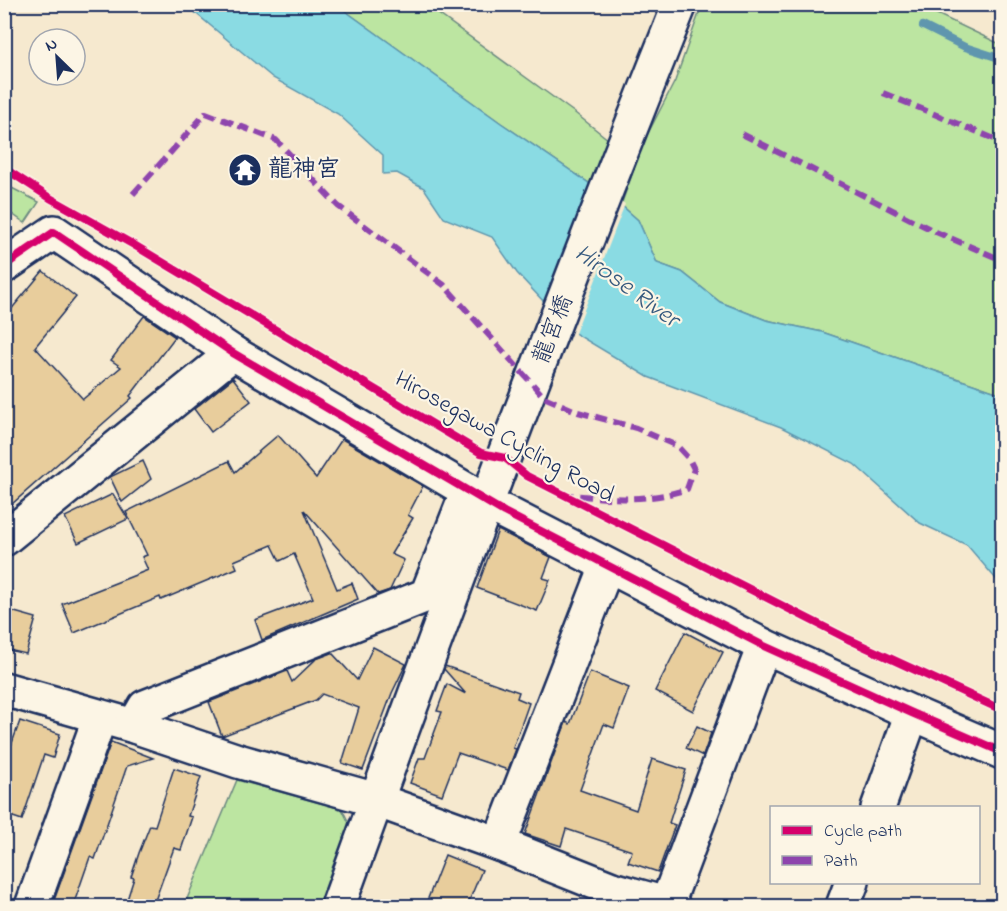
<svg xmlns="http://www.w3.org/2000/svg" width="1007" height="911" viewBox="0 0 1007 911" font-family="'Indie Flower','Klee One',sans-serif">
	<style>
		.green { fill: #bce5a1; stroke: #6c8a80; stroke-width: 1.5 }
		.water { fill: #8adbe3; stroke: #5e96ae; stroke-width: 1.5 }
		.pier { fill: #f6e9cf }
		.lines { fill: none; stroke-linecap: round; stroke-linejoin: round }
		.stream { stroke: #5e96ae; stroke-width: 8 }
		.building { fill: #e8cd9c; stroke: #1b2f5e; stroke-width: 1.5 }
		.minor-casing { stroke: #1b2f5e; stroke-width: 38 }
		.minor { stroke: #fcf5e5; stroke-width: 33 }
		.quiet { stroke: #8e44ad; stroke-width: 6; stroke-dasharray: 12 6; stroke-linecap: butt }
		.cycleway-casing { stroke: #fcf5e5; stroke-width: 11 }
		.cycleway { stroke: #d6006c; stroke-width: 8 }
		.labels { text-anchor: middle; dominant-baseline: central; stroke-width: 4.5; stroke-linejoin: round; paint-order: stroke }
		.poi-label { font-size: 24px; font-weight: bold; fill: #1b2f5e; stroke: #fcf5e5; text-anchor: start }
		.street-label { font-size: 24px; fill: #1b2f5e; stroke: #fcf5e5 }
		.water-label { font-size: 26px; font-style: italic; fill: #375a7f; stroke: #fcf5e5 }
	</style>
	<rect width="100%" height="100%" fill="#f6e9cf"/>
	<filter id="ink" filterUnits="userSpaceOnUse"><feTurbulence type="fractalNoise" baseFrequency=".0167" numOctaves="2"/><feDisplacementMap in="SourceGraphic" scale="12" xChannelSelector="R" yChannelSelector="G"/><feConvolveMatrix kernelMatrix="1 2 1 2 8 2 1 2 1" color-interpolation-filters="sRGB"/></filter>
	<g filter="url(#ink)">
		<!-- green -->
		<g class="green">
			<path d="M 337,5 L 426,5 L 575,113 L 609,140 L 592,185 L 501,123 Z"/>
			<path d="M 702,5 L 918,5 L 1002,45 L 1002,394 L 822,332 L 766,320 L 720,302 L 682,272 L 657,263 L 638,220 L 621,205 L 644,141 L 675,81 Z"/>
			<path d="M 4,184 L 39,202 L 25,223 L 5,209 Z"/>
			<path d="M 237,780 L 342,809 L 354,833 L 326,906 L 184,906 Z"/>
		</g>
		<!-- water -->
		<path class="water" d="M 186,5 L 337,5 L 501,123 L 621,205 L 638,220 L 657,263 L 682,272 L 720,302 L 766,320 L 822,332 L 1002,394 L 1002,586 L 967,545 L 920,523 L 854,464 L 781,427 L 648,377 L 571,331 L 517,273 L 492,237 L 444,218 L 424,188 L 397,173 L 383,174 L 383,155 L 338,114 L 273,78 Z"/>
		<!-- pier -->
		<path class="pier" d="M 598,185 L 625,204 L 574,336 L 549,312 Z"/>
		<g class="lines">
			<!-- stream -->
			<path class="stream" d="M 923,26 L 965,47 L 1002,59"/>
		</g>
		<!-- building -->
		<g class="building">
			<path d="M 43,271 L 76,297 L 35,347 L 83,399 L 121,367 L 111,360 L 144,316 L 175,337 L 130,396 L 132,398 L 4,511 L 4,318 Z"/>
			<path d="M 233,378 L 251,401 L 211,432 L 194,409 Z"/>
			<path d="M 278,435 L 316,478 L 342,439 L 423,486 L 408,515 L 413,518 L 391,554 L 404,560 L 390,590 L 378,594 L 304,510 L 337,589 L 352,583 L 358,599 L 262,640 L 255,620 L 313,598 L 294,554 L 280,561 L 272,545 L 234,561 L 237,568 L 161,600 L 160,597 L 74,633 L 62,604 L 148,570 L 142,557 L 147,555 L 126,512 L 229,461 L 235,472 Z"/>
			<path d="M 143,461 L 151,479 L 122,502 L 110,477 Z"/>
			<path d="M 113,494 L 128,519 L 78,543 L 65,517 Z"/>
			<path d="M 498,530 L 551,557 L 543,578 L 550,580 L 537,611 L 477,588 Z"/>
			<path d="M 4,609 L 36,618 L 26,654 L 4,649 Z"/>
			<path d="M 685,632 L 723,652 L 693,711 L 655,691 Z"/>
			<path d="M 373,647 L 406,664 L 392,693 L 363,770 L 342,763 L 359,708 L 322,694 L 316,700 L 222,736 L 209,702 L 287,671 L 292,682 L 316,659 L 332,653 L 357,680 Z"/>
			<path d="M 445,666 L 519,692 L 517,698 L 529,703 L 513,748 L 516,749 L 508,770 L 458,753 L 442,795 L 410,783 L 419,758 L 425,758 L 442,712 L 437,711 L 447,684 L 466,694 L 444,669 Z"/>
			<path d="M 590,672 L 629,688 L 614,728 L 604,724 L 580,790 L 636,810 L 652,759 L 686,770 L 669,823 L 675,825 L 658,872 L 628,862 L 632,851 L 566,829 L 561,846 L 525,834 L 566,722 L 570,724 Z"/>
			<path d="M 20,721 L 60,734 L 53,758 L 44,755 L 22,820 L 4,814 L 4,765 Z"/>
			<path d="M 697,726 L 711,733 L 703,756 L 686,748 Z"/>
			<path d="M 111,742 L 153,758 L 127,766 L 95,859 L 90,857 L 73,906 L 52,906 Z"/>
			<path d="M 174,768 L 201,777 L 188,816 L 192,817 L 181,850 L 174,848 L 153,906 L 125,906 L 134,878 L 131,877 L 139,853 L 150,825 L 155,826 Z"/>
			<path d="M 445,855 L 482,870 L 467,906 L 425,906 Z"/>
		</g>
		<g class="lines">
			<!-- minor casing -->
			<g class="minor-casing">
				<g id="minor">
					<path d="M 4,266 L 54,232 L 233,353 L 468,491 L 427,595 L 145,707 L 134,726"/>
					<path d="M 504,512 L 764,646 L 912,713 L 1002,752"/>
					<path d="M 4,539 L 233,353"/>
					<path d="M 4,689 L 134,726 L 238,761 L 376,800 L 499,844 L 612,889 L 673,906"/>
					<path d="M 878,808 L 912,713"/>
					<path d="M 499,844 L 607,566"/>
					<path d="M 667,904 L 764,646"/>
					<path d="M 32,906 L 100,717"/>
					<path d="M 338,906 C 447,604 560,303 680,4"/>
					<path d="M 843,906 L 852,882"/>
				</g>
			</g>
			<!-- minor -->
			<use href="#minor" class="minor"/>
			<!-- quiet -->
			<g class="quiet">
				<path d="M 883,93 L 1002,142"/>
				<path d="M 742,134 L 936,232 L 1002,260"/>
				<path d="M 133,194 L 206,113 L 276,140 L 338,206 L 444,285 L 544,397 L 578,412 L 636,428 L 677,446 L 689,459 L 694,469 L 687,489 C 650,502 610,499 572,495"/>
			</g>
			<!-- cycleway casing -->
			<g class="cycleway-casing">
				<g id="cycleway">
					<path d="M 4,168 L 50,198 L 134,245 L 481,453 L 505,458 L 527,476 L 848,639 L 1002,710"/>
					<path d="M 4,266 L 54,232 L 233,353 L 504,512 L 764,646 L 912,713 L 1002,752"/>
				</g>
			</g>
			<!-- cycleway -->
			<use href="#cycleway" class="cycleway"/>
		</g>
	</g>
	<!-- icons -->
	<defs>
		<g id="temple-disc" transform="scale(1.725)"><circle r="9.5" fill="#1b2f5e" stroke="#fcf5e5"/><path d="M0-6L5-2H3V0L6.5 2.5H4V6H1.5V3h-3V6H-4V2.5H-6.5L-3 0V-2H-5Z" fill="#fff"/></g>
	</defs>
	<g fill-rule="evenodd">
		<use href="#temple-disc" x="245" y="170"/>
	</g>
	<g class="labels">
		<!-- poi labels -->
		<g class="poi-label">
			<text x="268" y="170">龍神宮</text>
		</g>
		<!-- street labels -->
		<g class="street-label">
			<text transform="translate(554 330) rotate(-69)">龍宮橋</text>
			<text transform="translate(504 438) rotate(29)">Hirosegawa Cycling Road</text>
		</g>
		<!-- water labels -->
		<g class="water-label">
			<text transform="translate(626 287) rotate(36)">Hirose River</text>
		</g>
	</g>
	<!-- margin -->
	<rect width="1007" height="911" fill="none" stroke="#fcf5e5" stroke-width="24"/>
	<rect x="12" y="12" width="983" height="887" fill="none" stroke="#1b2f5e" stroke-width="2" filter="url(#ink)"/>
	<!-- legend -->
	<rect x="770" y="806" width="210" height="78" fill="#fcf5e5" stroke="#a2a6af" stroke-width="1.5"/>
	<rect x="782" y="826" width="30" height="9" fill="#d6006c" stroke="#a2a6af" stroke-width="1.5"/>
	<text x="824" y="836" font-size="18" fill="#1b2f5e">Cycle path</text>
	<rect x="782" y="856" width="30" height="9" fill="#8e44ad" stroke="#a2a6af" stroke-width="1.5"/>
	<text x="824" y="866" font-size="18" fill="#1b2f5e">Path</text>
	<!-- north arrow -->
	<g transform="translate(57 57) rotate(335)"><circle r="28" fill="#fcf5e5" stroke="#a2a6af" stroke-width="1.5"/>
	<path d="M0-4.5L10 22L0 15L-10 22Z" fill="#1b2f5e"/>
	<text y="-9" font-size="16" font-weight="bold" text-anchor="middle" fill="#1b2f5e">N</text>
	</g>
</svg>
